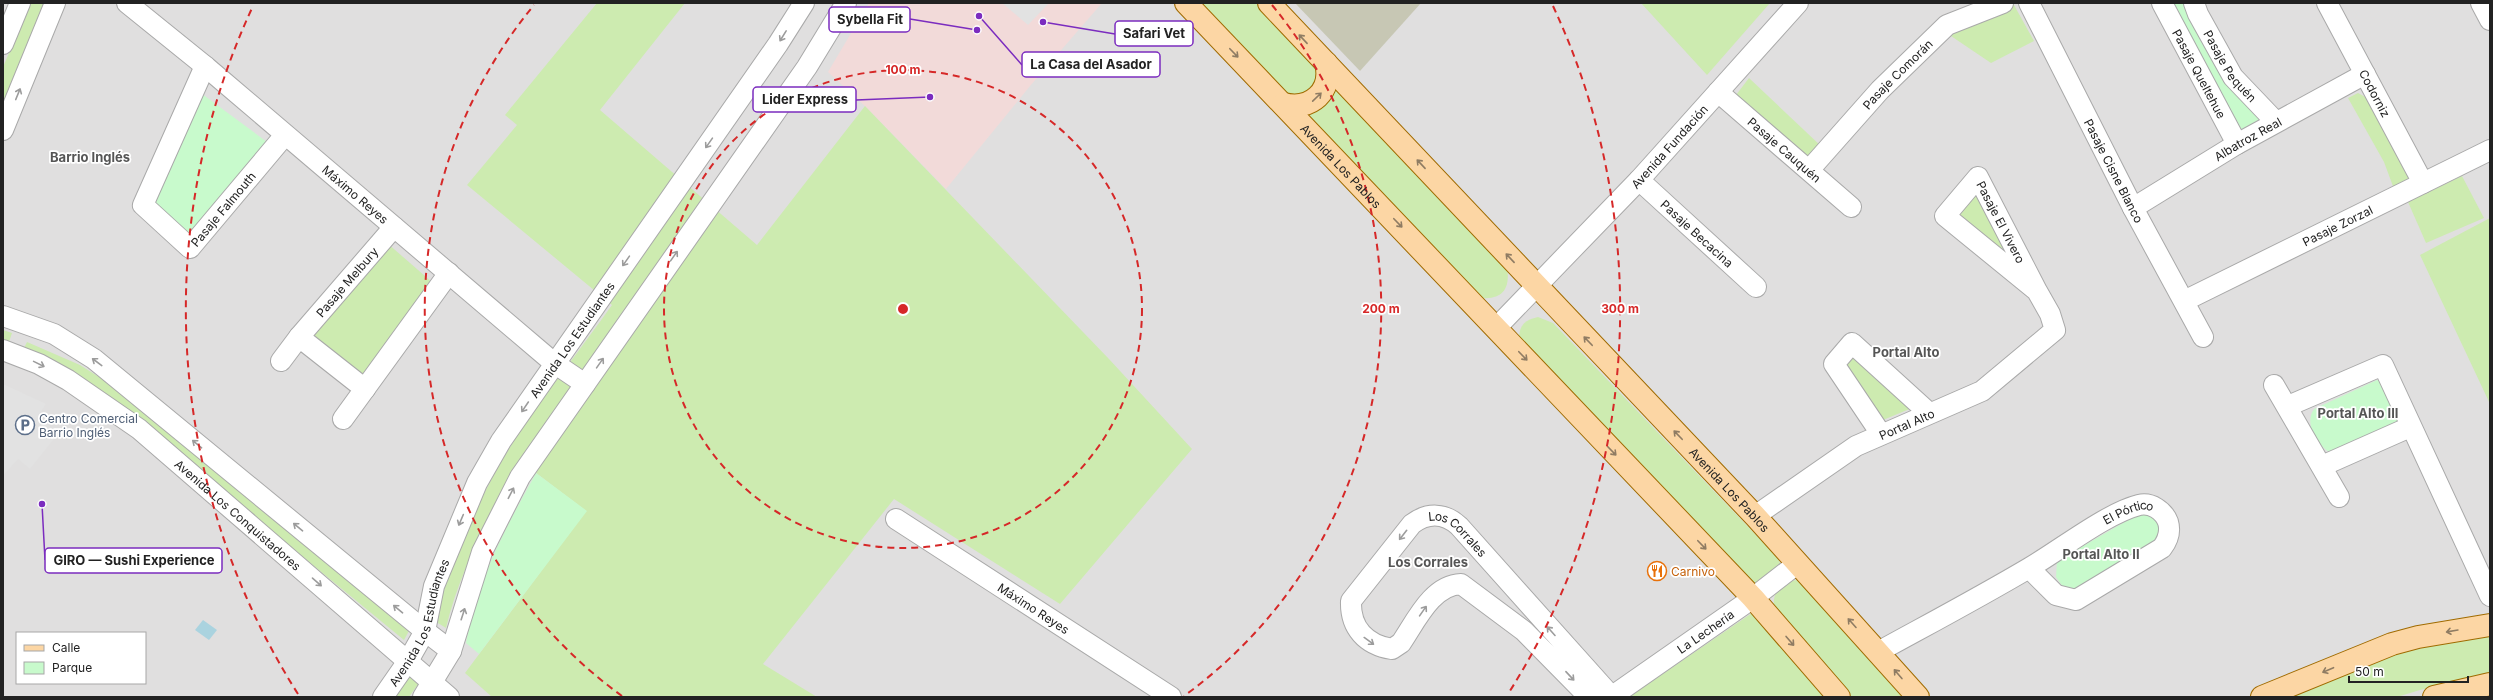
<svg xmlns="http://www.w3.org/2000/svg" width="2493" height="700" viewBox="0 0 2493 700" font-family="Inter,sans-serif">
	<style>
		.residential { fill: #e0dfdf; fill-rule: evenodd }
		.commercial { fill: #f2dad9 }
		.construction { fill: #c7c7b4 }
		.grass { fill: #cdebb0 }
		.park { fill: #c8facc }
		.parking { fill: #e2e2e2 }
		.water { fill: #aad3df }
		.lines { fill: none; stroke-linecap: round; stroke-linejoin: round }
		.minor-casing { stroke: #a9a9a9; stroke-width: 22 }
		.major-casing { stroke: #a06b00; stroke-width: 24 }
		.minor { stroke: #fff; stroke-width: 20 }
		.major { stroke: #fcd6a4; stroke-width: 22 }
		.oneway { stroke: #9c9c9c }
		.oneway2 { stroke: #8f7c63 }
		.ring { fill: none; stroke: #d62828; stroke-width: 2; stroke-dasharray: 7 5 }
		.labels { text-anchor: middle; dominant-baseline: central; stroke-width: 3.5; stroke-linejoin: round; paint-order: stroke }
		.street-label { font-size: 12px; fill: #222; stroke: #fff }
		.service-label { font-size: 12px; fill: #4e5e75; stroke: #fff; text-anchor: start }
		.food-label { font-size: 12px; fill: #c56008; stroke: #fff; text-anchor: start }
		.neighbourhood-label { font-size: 13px; font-weight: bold; fill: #555; stroke: #fff }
		.centre { fill: #d62828; stroke: #fff; stroke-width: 2 }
		.ring-label { font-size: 12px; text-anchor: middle; font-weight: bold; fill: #d62828; stroke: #fff; stroke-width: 3.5; stroke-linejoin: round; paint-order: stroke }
		.leader { fill: none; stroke: #7b2cbf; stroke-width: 1.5 }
		.callout-dot { fill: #7b2cbf; stroke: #fff; stroke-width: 1.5 }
		.callout { fill: #fff; stroke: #7b2cbf; stroke-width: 1.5 }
		.callout-label { font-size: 13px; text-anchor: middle; font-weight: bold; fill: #222 }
	</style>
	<rect width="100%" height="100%" fill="#f2efe9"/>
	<!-- residential -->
	<path class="residential" d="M 3,3 L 2490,3 L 2490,697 L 3,697 ZM 17,633 L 145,633 L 145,683 L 17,683 Z"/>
	<!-- commercial -->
	<path class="commercial" d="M 869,3 L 1102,3 L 1030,86 L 946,189 L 865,106 L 828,72 Z"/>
	<!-- construction -->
	<path class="construction" d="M 1295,3 L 1421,3 L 1360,71 Z"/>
	<!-- grass -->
	<g class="grass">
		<path d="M 30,3 L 46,3 L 3,103 L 3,67 Z"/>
		<path d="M 597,3 L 685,3 L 600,110 L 757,245 L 865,106 L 1109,359 L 1192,449 L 1060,604 L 894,499 L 763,664 L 817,697 L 492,697 L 465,673 L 586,511 L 519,460 C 491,514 460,569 446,628 L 433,620 C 453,557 484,485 521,430 C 550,388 582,347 612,305 L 467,185 L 517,125 L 505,115 Z"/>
		<path d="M 1197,3 L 1258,3 L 1507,267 C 1511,292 1500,300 1477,298 Z"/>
		<path d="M 1641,3 L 1770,3 L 1707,75 Z"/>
		<path d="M 2014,5 L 2034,41 L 1991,63 L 1948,34 Z"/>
		<path d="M 1749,78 L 1822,147 L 1810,158 L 1736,95 Z"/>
		<path d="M 2358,93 L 2367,98 L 2408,174 L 2408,181 L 2394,189 L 2384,162 L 2348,98 Z"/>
		<path d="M 2462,176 L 2484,218 L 2426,243 L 2408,202 Z"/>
		<path d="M 1975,193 L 1979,195 L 2018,270 L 1956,216 Z"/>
		<path d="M 2490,218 L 2490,404 L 2420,255 Z"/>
		<path d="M 387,243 L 433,283 L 364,381 L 309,338 Z"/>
		<path d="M 1538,317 L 1553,323 L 1778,558 L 1781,566 L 1756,583 L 1753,583 L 1519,339 C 1519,325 1525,320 1538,317 Z"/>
		<path d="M 3,330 L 12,333 L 8,345 L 3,343 Z"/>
		<path d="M 27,342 L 80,365 L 110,384 L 410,629 L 404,640 L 175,452 L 24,348 Z"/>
		<path d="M 1855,357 L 1912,408 L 1883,420 L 1846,366 L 1848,360 Z"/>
		<path d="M 1798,580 L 1905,697 L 1850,697 L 1774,606 C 1772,592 1783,580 1798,580 Z"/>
		<path d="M 1752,613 L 1828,697 L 1629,697 Z"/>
		<path d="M 2490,635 L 2490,674 L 2420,690 L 2397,697 L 2290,697 L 2400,652 L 2435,643 Z"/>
		<path d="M 407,674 L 419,683 L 409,697 L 390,697 Z"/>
	</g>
	<!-- park -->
	<g class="park">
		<path d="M 2167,3 L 2187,3 L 2262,121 L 2237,131 Z"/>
		<path d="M 198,91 L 267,142 L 188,238 L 151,202 Z"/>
		<path d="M 2377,380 L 2385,382 L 2400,420 L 2396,425 L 2329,452 C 2316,443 2304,423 2314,409 Z"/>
		<path d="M 536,473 L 587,511 L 479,654 L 466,643 C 477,579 505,529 536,473 Z"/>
		<path d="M 2147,513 L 2155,515 L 2162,531 L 2157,542 L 2072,591 L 2065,590 L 2056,577 L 2057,561 L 2135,516 Z"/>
	</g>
	<!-- parking -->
	<g class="parking">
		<path d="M 1002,3 L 1049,3 L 1028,25 Z"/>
		<path d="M 3,384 L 46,404 L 38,416 L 58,434 L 30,469 L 18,459 L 3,476 Z"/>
	</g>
	<!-- water -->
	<path class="water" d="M 203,620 L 217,630 L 209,640 L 195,630 Z"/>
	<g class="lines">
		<!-- minor casing -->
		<g class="minor-casing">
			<g id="minor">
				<path id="s1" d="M 127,3 L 205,66 L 554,363 L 585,384"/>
				<path id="s2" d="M 2029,3 L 2133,208 L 2203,337"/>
				<path id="s3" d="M 2162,3 L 2237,144"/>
				<path id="s4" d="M 2194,3 L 2198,14 L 2233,77 L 2276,122"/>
				<path id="s5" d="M 2327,3 L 2423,183"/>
				<path d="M 2481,3 L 2490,20"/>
				<path d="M 3,44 L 20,3"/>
				<path id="s6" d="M 205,66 L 143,205 L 190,248 L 285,135"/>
				<path id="s7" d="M 1718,92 L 1851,207"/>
				<path d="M 3,130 L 55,3"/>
				<path id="s8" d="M 1810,169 L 1880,90 L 1947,25 L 2003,3"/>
				<path id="s9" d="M 1639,180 L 1756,287"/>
				<path id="s10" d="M 2133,208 L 2237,144 L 2365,74"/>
				<path id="s11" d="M 2184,301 L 2490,150"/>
				<path d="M 3,316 L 54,334 L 94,359 L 425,631 L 451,651"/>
				<path id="s12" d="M 1496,328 L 1639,180 L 1798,3"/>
				<path d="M 299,337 L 365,389"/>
				<path id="s13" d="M 3,350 L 39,364 L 68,380 L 139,429 L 449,697"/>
				<path id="s14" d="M 281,361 L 299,337 L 394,227"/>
				<path d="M 2274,385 L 2339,497"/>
				<path d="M 2288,406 L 2383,365 L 2490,596"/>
				<path d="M 343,419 L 449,273"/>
				<path d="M 1881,434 L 1834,364 L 1852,343 L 1929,413"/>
				<path d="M 2322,466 L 2410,427"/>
				<path id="s15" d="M 1755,516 L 1856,446 L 1982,391 L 2055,330 L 2050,314 L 2037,291 L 1945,216 L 1978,177 L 2037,291"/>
				<path id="s16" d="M 896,519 L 1171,697"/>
				<path id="s17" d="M 1878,652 C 1929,624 1980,597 2029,568 C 2060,550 2107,513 2139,505 C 2151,502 2164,511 2168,522 C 2171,532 2168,540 2162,548 L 2076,600 L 2056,595 L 2029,568"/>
				<path id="s18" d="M 383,697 L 408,661 L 425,631 L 434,586 L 477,483 L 501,441 L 778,44 L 804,3"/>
				<path d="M 423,697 L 451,651 L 482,552 L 520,477 L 807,67 L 846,3"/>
				<path id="s19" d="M 1589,697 L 1524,631 L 1461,584 C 1432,585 1416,621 1401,643 L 1392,649 C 1366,645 1350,628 1351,601 L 1412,524 C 1428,512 1445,513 1459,526 L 1612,697"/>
				<path id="s20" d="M 1611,697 L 1753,598 L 1798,563"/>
			</g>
		</g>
		<!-- major casing -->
		<g class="major-casing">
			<g id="major">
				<path id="s21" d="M 1186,3 L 1753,598 L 1839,697"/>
				<path id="s22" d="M 1269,3 L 1755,516 L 1918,697"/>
				<path d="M 1283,104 C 1311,111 1333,91 1326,63"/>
				<path d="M 2262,697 L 2392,644 L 2418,637 L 2490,625"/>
				<path d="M 2434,697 L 2490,684"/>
			</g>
		</g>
		<!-- minor -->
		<use href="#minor" class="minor"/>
		<!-- major -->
		<use href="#major" class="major"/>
	</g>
	<!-- one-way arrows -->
	<defs><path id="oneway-shaft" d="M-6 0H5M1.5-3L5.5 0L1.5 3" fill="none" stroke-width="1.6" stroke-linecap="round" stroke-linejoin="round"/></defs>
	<g class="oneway">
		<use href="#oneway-shaft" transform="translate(783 36) rotate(122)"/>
		<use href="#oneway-shaft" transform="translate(18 94) rotate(-68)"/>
		<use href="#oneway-shaft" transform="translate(709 143) rotate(125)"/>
		<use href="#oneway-shaft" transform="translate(674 256) rotate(-55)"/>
		<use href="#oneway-shaft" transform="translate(626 261) rotate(125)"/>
		<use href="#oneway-shaft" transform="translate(97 362) rotate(-143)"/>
		<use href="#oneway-shaft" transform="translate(600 363) rotate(-55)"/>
		<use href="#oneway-shaft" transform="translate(39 364) rotate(26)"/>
		<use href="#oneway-shaft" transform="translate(525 407) rotate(124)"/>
		<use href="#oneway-shaft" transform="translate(197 444) rotate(-140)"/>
		<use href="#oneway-shaft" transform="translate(511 493) rotate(-63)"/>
		<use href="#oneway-shaft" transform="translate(461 520) rotate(113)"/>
		<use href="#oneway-shaft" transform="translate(298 527) rotate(-140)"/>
		<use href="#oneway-shaft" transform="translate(1403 535) rotate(128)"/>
		<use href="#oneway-shaft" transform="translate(317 582) rotate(41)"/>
		<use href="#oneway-shaft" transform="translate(398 609) rotate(-140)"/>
		<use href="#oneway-shaft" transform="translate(1423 611) rotate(-55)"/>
		<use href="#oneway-shaft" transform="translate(463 614) rotate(-72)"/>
		<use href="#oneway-shaft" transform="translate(1551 631) rotate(-132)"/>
		<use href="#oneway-shaft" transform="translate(1369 641) rotate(36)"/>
		<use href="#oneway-shaft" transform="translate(1570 676) rotate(47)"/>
	</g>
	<g class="oneway2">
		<use href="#oneway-shaft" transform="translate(1303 39) rotate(-133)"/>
		<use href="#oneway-shaft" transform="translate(1234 53) rotate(46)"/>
		<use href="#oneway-shaft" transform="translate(1317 97) rotate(-44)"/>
		<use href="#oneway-shaft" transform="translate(1421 164) rotate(-133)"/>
		<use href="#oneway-shaft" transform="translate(1398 223) rotate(46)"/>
		<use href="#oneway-shaft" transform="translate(1510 258) rotate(-133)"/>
		<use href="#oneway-shaft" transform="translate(1588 341) rotate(-134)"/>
		<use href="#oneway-shaft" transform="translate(1523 356) rotate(46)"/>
		<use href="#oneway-shaft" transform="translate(1678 435) rotate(-134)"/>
		<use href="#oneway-shaft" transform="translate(1612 451) rotate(46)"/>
		<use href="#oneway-shaft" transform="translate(1702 545) rotate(46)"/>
		<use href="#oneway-shaft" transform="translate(1852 623) rotate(-132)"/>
		<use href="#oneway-shaft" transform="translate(2452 631) rotate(170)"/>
		<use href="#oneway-shaft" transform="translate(1790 641) rotate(49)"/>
		<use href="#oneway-shaft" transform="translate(2328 670) rotate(157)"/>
		<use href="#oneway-shaft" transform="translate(1898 674) rotate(-131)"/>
	</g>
	<!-- distance rings -->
	<g class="ring">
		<circle cx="903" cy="309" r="239"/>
		<path d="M622 696A478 478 0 0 1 534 5M1272 5A478 478 0 0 1 1184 696"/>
		<path d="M298 694A717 717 0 0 1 253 6M1553 6A717 717 0 0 1 1508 694"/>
	</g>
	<!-- icons -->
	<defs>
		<g id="parking-ring" transform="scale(1)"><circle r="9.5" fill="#fff" stroke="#5c6f8a" stroke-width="1.5"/><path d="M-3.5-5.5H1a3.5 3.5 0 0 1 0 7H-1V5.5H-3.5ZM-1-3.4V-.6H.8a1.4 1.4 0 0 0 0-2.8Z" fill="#5c6f8a"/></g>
		<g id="restaurant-ring" transform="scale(1)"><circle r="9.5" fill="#fff" stroke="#e8710a" stroke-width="1.5"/><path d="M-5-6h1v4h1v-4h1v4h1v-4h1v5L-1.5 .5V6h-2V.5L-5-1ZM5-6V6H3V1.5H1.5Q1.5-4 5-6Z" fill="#e8710a"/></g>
	</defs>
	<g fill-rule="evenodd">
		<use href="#parking-ring" x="25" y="425"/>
		<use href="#restaurant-ring" x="1657" y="571"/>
	</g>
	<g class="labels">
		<!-- street labels -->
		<g class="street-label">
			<text stroke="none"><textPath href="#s4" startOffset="73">Pasaje Pequén</textPath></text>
			<text stroke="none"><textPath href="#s3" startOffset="80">Pasaje Queltehue</textPath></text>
			<text stroke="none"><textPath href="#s8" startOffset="129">Pasaje Comorán</textPath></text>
			<text stroke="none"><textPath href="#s5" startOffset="102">Codorniz</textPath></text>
			<text stroke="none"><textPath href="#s10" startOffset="134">Albatroz Real</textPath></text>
			<text stroke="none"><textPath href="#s12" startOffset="251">Avenida Fundación</textPath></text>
			<text stroke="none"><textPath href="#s7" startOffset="88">Pasaje Cauquén</textPath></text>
			<text stroke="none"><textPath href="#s21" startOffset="225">Avenida Los Pablos</textPath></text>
			<text stroke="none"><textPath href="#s2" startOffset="188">Pasaje Cisne Blanco</textPath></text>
			<text stroke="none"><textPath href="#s1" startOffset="298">Máximo Reyes</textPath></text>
			<text stroke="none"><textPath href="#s6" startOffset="267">Pasaje Falmouth</textPath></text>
			<text stroke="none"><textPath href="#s15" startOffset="619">Pasaje El Vivero</textPath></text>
			<text stroke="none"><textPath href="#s11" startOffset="171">Pasaje Zorzal</textPath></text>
			<text stroke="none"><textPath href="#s9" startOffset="79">Pasaje Becacina</textPath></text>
			<text stroke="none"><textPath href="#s14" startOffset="103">Pasaje Melbury</textPath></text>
			<text stroke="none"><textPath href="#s18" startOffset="408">Avenida Los Estudiantes</textPath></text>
			<text stroke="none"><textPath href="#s15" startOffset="178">Portal Alto</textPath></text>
			<text stroke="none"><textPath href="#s22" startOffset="670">Avenida Los Pablos</textPath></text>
			<text stroke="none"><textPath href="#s13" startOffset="289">Avenida Los Conquistadores</textPath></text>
			<text stroke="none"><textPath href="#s17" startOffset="288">El Pórtico</textPath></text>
			<text stroke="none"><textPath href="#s19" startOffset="492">Los Corrales</textPath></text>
			<text stroke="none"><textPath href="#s16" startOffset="164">Máximo Reyes</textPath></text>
			<text stroke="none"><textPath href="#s18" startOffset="84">Avenida Los Estudiantes</textPath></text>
			<text stroke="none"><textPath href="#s20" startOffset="115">La Lechería</textPath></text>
		</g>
		<!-- service labels -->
		<g class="service-label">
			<text x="39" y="418">Centro Comercial<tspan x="39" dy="14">Barrio Inglés</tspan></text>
		</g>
		<!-- food labels -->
		<g class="food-label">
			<text x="1671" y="571">Carnivo</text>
		</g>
		<!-- neighbourhood labels -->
		<g class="neighbourhood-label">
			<text x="90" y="157">Barrio Inglés</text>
			<text x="1906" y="352">Portal Alto</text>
			<text x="2358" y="413">Portal Alto III</text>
			<text x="2101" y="554">Portal Alto II</text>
			<text x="1428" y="562">Los Corrales</text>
		</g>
	</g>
	<circle cx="903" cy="309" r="6" class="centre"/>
	<g class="ring-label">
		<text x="903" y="74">100 m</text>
		<text x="1381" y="313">200 m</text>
		<text x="1620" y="313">300 m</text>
	</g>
	<!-- callouts -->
	<path class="leader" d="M977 30L910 19M1043 22L1115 34M979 16L1022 65M930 97L856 100M42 504L45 560"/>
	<g class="callout-dot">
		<circle cx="977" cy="30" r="4"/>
		<circle cx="1043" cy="22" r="4"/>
		<circle cx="979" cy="16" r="4"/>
		<circle cx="930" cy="97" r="4"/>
		<circle cx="42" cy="504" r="4"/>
	</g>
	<g class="callout">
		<rect x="829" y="7" width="81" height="25" rx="4"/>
		<rect x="1115" y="21" width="78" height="25" rx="4"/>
		<rect x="1022" y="52" width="138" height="25" rx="4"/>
		<rect x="753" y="87" width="103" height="25" rx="4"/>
		<rect x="45" y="548" width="177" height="25" rx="4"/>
	</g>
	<g class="callout-label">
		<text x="870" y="24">Sybella Fit</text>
		<text x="1154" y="38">Safari Vet</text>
		<text x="1091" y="69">La Casa del Asador</text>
		<text x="805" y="104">Lider Express</text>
		<text x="134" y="565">GIRO — Sushi Experience</text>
	</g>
	<!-- border -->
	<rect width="2493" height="700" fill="none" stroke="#222222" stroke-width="8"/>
	<!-- legend -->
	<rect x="16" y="632" width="130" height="52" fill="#ffffff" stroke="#a7a7a7"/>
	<rect x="24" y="645" width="20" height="6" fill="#fcd6a4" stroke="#a7a7a7"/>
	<text x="52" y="652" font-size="12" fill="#222222">Calle</text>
	<rect x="24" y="662" width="20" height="12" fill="#c8facc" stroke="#a7a7a7"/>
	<text x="52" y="672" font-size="12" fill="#222222">Parque</text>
	<!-- scale -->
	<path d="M2349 676v6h119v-6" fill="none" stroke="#222222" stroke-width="2"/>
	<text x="2355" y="676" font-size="12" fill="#222222" stroke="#ffffff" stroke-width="3" paint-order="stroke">50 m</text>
</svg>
